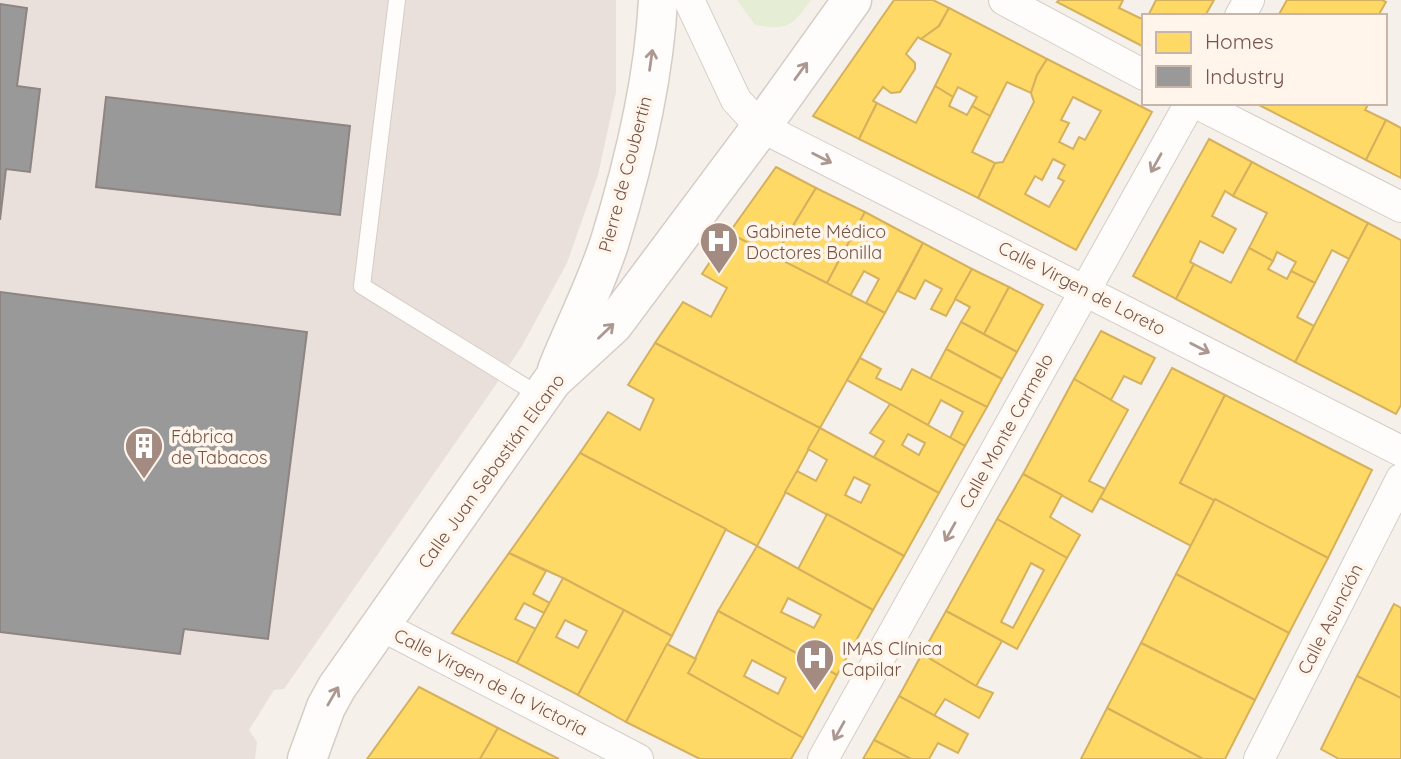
<svg xmlns="http://www.w3.org/2000/svg" width="1401" height="759" viewBox="0 0 1401 759" font-family="Quicksand,sans-serif">
	<style>
		.industrial { fill: #e9e0db }
		.green { fill: #e5edd5 }
		.homes { fill: #ffd966; stroke: #d6b15d; stroke-width: 2; fill-rule: evenodd }
		.industry { fill: #999; stroke: #8e8481; stroke-width: 2 }
		.lines { fill: none; stroke-linecap: round; stroke-linejoin: round }
		.lane-casing { stroke: #d5ccc6; stroke-width: 18 }
		.street-casing { stroke: #d5ccc6; stroke-width: 32 }
		.secondary-casing { stroke: #d6ccc6; stroke-width: 41 }
		.lane { stroke: #fefdfc; stroke-width: 16 }
		.street { stroke: #fefdfc; stroke-width: 30 }
		.secondary { stroke: #fefdfc; stroke-width: 38 }
		.oneway { stroke: #ac9891 }
		.labels { text-anchor: middle; dominant-baseline: central; stroke-width: 7; stroke-linejoin: round; paint-order: stroke }
		.street-label { font-size: 18px; fill: #765449; stroke: #fff5eb }
		.poi-label { font-size: 18px; fill: #765449; stroke: #fff5eb; text-anchor: start }
	</style>
	<rect width="100%" height="100%" fill="#f6f0ea"/>
	<!-- industrial -->
	<path class="industrial" d="M 0,0 L 616,0 L 616,92 L 598,175 L 567,263 L 522,346 L 504,373 L 284,689 L 274,690 L 249,730 L 257,742 L 255,759 L 0,759 Z"/>
	<!-- green -->
	<path class="green" d="M 737,0 L 811,0 C 791,27 789,30 755,25 Z"/>
	<!-- homes -->
	<g class="homes">
		<path d="M 894,0 L 933,0 L 949,8 L 939,26 L 921,39 L 918,37 L 906,54 L 915,63 L 915,69 L 900,92 L 891,93 L 883,87 L 873,101 L 877,103 L 859,139 L 813,116 Z"/>
		<path d="M 1059,0 L 1123,0 L 1119,8 L 1144,20 L 1144,47 L 1057,2 Z"/>
		<path d="M 1156,0 L 1214,0 L 1205,16 L 1148,16 Z"/>
		<path d="M 1287,0 L 1382,0 L 1386,2 L 1378,16 L 1278,16 Z"/>
		<path d="M 949,8 L 1047,59 L 1037,75 L 1031,93 L 1007,82 L 990,116 L 972,106 L 977,97 L 958,87 L 953,97 L 935,86 L 951,54 L 921,39 L 939,26 Z"/>
		<path d="M 1047,59 L 1152,112 L 1076,250 L 978,198 L 995,163 L 1003,162 L 1034,102 L 1031,93 L 1037,75 ZM 1073,97 L 1101,111 L 1085,140 L 1079,137 L 1073,149 L 1059,142 L 1069,123 L 1061,120 ZM 1053,159 L 1065,165 L 1058,178 L 1064,181 L 1049,207 L 1025,194 L 1035,176 L 1042,180 Z"/>
		<path d="M 935,86 L 953,97 L 949,106 L 967,115 L 972,106 L 990,116 L 972,152 L 995,163 L 978,198 L 859,139 L 877,103 L 916,123 Z"/>
		<path d="M 1255,103 L 1369,103 L 1365,110 L 1386,120 L 1366,160 Z"/>
		<path d="M 1386,120 L 1401,128 L 1401,178 L 1366,160 Z"/>
		<path d="M 1209,139 L 1252,162 L 1233,196 L 1225,191 L 1212,216 L 1236,229 L 1223,253 L 1200,241 L 1190,262 L 1194,264 L 1176,299 L 1133,276 Z"/>
		<path d="M 1252,162 L 1368,223 L 1349,259 L 1332,250 L 1315,283 L 1291,271 L 1296,262 L 1277,252 L 1273,261 L 1249,248 L 1267,213 L 1233,196 Z"/>
		<path d="M 776,167 L 816,188 L 774,257 L 729,233 Z"/>
		<path d="M 816,188 L 865,212 L 827,283 L 774,257 Z"/>
		<path d="M 865,212 L 923,243 L 885,313 L 866,303 L 879,279 L 864,271 L 850,296 L 827,283 Z"/>
		<path d="M 1368,223 L 1401,240 L 1401,405 L 1396,414 L 1295,362 Z"/>
		<path d="M 729,233 L 885,313 L 820,428 L 655,343 L 683,302 L 711,317 L 727,288 L 702,274 Z"/>
		<path d="M 923,243 L 972,269 L 946,316 L 931,309 L 942,289 L 925,280 L 915,299 L 898,291 Z"/>
		<path d="M 1249,248 L 1273,261 L 1268,269 L 1287,279 L 1291,271 L 1315,283 L 1297,317 L 1314,326 L 1295,362 L 1176,299 L 1194,264 L 1231,283 Z"/>
		<path d="M 972,269 L 1009,287 L 984,334 L 961,322 L 970,307 L 955,299 Z"/>
		<path d="M 1009,287 L 1043,305 L 1017,352 L 984,334 Z"/>
		<path d="M 961,322 L 1017,352 L 1002,379 L 946,349 Z"/>
		<path d="M 1101,331 L 1155,358 L 1141,384 L 1124,376 L 1111,400 L 1074,379 Z"/>
		<path d="M 655,343 L 820,428 L 757,546 L 580,453 L 608,412 L 640,430 L 654,399 L 628,385 Z"/>
		<path d="M 946,349 L 1002,379 L 987,407 L 930,379 Z"/>
		<path d="M 860,358 L 881,369 L 876,378 L 901,390 L 912,369 L 987,407 L 965,446 L 950,438 L 963,412 L 941,400 L 928,425 L 847,380 Z"/>
		<path d="M 1172,368 L 1225,395 L 1180,483 L 1215,499 L 1191,546 L 1100,498 Z"/>
		<path d="M 1074,379 L 1128,410 L 1089,481 L 1105,489 L 1092,512 L 1023,474 Z"/>
		<path d="M 1225,395 L 1372,470 L 1328,558 L 1180,483 Z"/>
		<path d="M 890,404 L 965,446 L 939,493 L 874,457 L 884,441 L 870,433 ZM 908,434 L 925,443 L 919,455 L 902,445 Z"/>
		<path d="M 820,428 L 939,493 L 904,556 L 785,492 L 797,471 L 816,481 L 827,460 L 808,449 ZM 854,477 L 870,485 L 861,503 L 845,495 Z"/>
		<path d="M 580,453 L 726,529 L 672,636 L 563,578 L 509,553 Z"/>
		<path d="M 1023,474 L 1062,495 L 1050,517 L 1080,535 L 1067,558 L 997,519 Z"/>
		<path d="M 1215,499 L 1328,558 L 1289,633 L 1176,574 Z"/>
		<path d="M 827,514 L 904,556 L 873,610 L 798,569 Z"/>
		<path d="M 997,519 L 1067,558 L 1017,649 L 946,611 ZM 1031,563 L 1044,570 L 1013,628 L 1001,622 Z"/>
		<path d="M 757,546 L 873,610 L 837,675 L 718,611 ZM 788,598 L 821,615 L 814,628 L 781,612 Z"/>
		<path d="M 509,553 L 546,571 L 533,594 L 550,603 L 544,613 L 524,603 L 515,619 L 536,629 L 517,663 L 452,633 Z"/>
		<path d="M 1176,574 L 1289,633 L 1255,700 L 1141,643 Z"/>
		<path d="M 563,578 L 624,610 L 578,695 L 517,663 ZM 565,620 L 587,631 L 578,648 L 556,637 Z"/>
		<path d="M 1394,604 L 1401,608 L 1401,698 L 1357,676 Z"/>
		<path d="M 624,610 L 672,636 L 626,722 L 578,695 Z"/>
		<path d="M 718,611 L 837,675 L 803,738 L 688,673 ZM 752,660 L 786,678 L 778,694 L 744,676 Z"/>
		<path d="M 946,611 L 1002,641 L 976,686 L 922,654 Z"/>
		<path d="M 1141,643 L 1255,700 L 1225,759 L 1203,759 L 1107,708 Z"/>
		<path d="M 667,644 L 696,659 L 688,673 L 803,738 L 791,759 L 700,759 L 626,722 Z"/>
		<path d="M 922,654 L 976,686 L 993,693 L 979,718 L 945,699 L 934,716 L 899,696 Z"/>
		<path d="M 1357,676 L 1401,698 L 1401,759 L 1339,759 L 1321,749 Z"/>
		<path d="M 419,687 L 498,728 L 480,759 L 367,759 Z"/>
		<path d="M 899,696 L 968,734 L 958,753 L 938,743 L 929,759 L 911,759 L 874,740 Z"/>
		<path d="M 1107,708 L 1203,759 L 1081,759 Z"/>
		<path d="M 498,728 L 535,747 L 559,759 L 480,759 Z"/>
		<path d="M 874,740 L 911,759 L 863,759 Z"/>
	</g>
	<!-- industry -->
	<g class="industry">
		<path d="M 0,4 L 27,8 L 17,86 L 40,89 L 30,172 L 6,169 L 0,220 Z"/>
		<path d="M 106,97 L 350,126 L 340,215 L 96,187 Z"/>
		<path d="M 0,292 L 307,332 L 268,639 L 184,629 L 180,654 L 0,632 Z"/>
	</g>
	<g class="lines">
		<!-- lane casing -->
		<g class="lane-casing">
			<path id="lane" d="M 397,0 L 362,286 L 542,397"/>
		</g>
		<!-- street casing -->
		<g class="street-casing">
			<g id="street">
				<path d="M 689,0 L 736,100 L 761,127 L 1401,451"/>
				<path d="M 1004,0 L 1144,75"/>
				<path d="M 1240,16 L 1249,0"/>
				<path d="M 1196,103 L 1401,207"/>
				<path d="M 380,625 L 638,759"/>
				<path d="M 823,759 L 1190,103"/>
				<path d="M 1259,759 L 1401,479"/>
			</g>
		</g>
		<!-- secondary casing -->
		<g class="secondary-casing">
			<g id="secondary">
				<path d="M 557,370 C 574,327 596,285 610,241 C 634,163 654,81 658,0"/>
				<path d="M 307,759 L 326,707 L 337,687 L 552,381 L 613,325 L 761,127 L 852,0"/>
			</g>
		</g>
		<!-- lane -->
		<use href="#lane" class="lane"/>
		<!-- street -->
		<use href="#street" class="street"/>
		<!-- secondary -->
		<use href="#secondary" class="secondary"/>
	</g>
	<!-- one-way arrows -->
	<defs><path id="oneway-shaft" d="M-6 0H5M1.5-3L5.5 0L1.5 3" fill="none" stroke-width="1.6" stroke-linecap="round" stroke-linejoin="round" transform="scale(1.75)"/></defs>
	<g class="oneway">
		<use href="#oneway-shaft" transform="translate(651 60) rotate(-82)"/>
		<use href="#oneway-shaft" transform="translate(801 71) rotate(-54)"/>
		<use href="#oneway-shaft" transform="translate(822 158) rotate(27)"/>
		<use href="#oneway-shaft" transform="translate(1156 163) rotate(119)"/>
		<use href="#oneway-shaft" transform="translate(606 331) rotate(-44)"/>
		<use href="#oneway-shaft" transform="translate(1200 348) rotate(27)"/>
		<use href="#oneway-shaft" transform="translate(950 532) rotate(119)"/>
		<use href="#oneway-shaft" transform="translate(333 696) rotate(-60)"/>
		<use href="#oneway-shaft" transform="translate(839 731) rotate(119)"/>
	</g>
	<!-- icons -->
	<defs>
		<g id="hospital-pin" transform="scale(2.0125)"><path d="M0 17L-7.5 6A9.5 9.5 0 1 1 7.5 6Z" fill="#a38b81" stroke="#fff5eb"/><path d="M-5-5h3v3.5h4V-5h3V5h-3V1.5h-4V5h-3Z" fill="#fff"/></g>
		<g id="building-pin" transform="scale(2.0125)"><path d="M0 17L-7.5 6A9.5 9.5 0 1 1 7.5 6Z" fill="#a38b81" stroke="#fff5eb"/><path d="M-4-6H4V6H1V3H-1V6H-4ZM-2.5-4.3h1.7v1.8h-1.7ZM.8-4.3h1.7v1.8H.8ZM-2.5-1h1.7V.8h-1.7ZM.8-1h1.7V.8H.8Z" fill="#fff"/></g>
	</defs>
	<g fill-rule="evenodd">
		<use href="#hospital-pin" x="719" y="241"/>
		<use href="#building-pin" x="144" y="446"/>
		<use href="#hospital-pin" x="815" y="658"/>
	</g>
	<g class="labels">
		<!-- street labels -->
		<g class="street-label">
			<text transform="translate(625 174) rotate(-75)">Pierre de Coubertin</text>
			<text transform="translate(1082 288) rotate(27)">Calle Virgen de Loreto</text>
			<text transform="translate(1006 431) rotate(-61)">Calle Monte Carmelo</text>
			<text transform="translate(491 471) rotate(-54)">Calle Juan Sebastián Elcano</text>
			<text transform="translate(1330 619) rotate(-63)">Calle Asunción</text>
			<text transform="translate(491 682) rotate(27)">Calle Virgen de la Victoria</text>
		</g>
		<!-- poi labels -->
		<g class="poi-label">
			<text x="746" y="231">Gabinete Médico<tspan x="746" dy="21">Doctores Bonilla</tspan></text>
			<text x="171" y="436">Fábrica<tspan x="171" dy="21">de Tabacos</tspan></text>
			<text x="842" y="648">IMAS Clínica<tspan x="842" dy="21">Capilar</tspan></text>
		</g>
	</g>
	<!-- legend -->
	<rect x="1142" y="14" width="245" height="91" fill="#fff5eb" stroke="#c8b5aa" stroke-width="2"/>
	<rect x="1156" y="32" width="35" height="21" fill="#ffd966" stroke="#c8b5aa" stroke-width="2"/>
	<text x="1205" y="49" font-size="21" fill="#765449">Homes</text>
	<rect x="1156" y="66" width="35" height="21" fill="#999999" stroke="#c8b5aa" stroke-width="2"/>
	<text x="1205" y="84" font-size="21" fill="#765449">Industry</text>
</svg>
